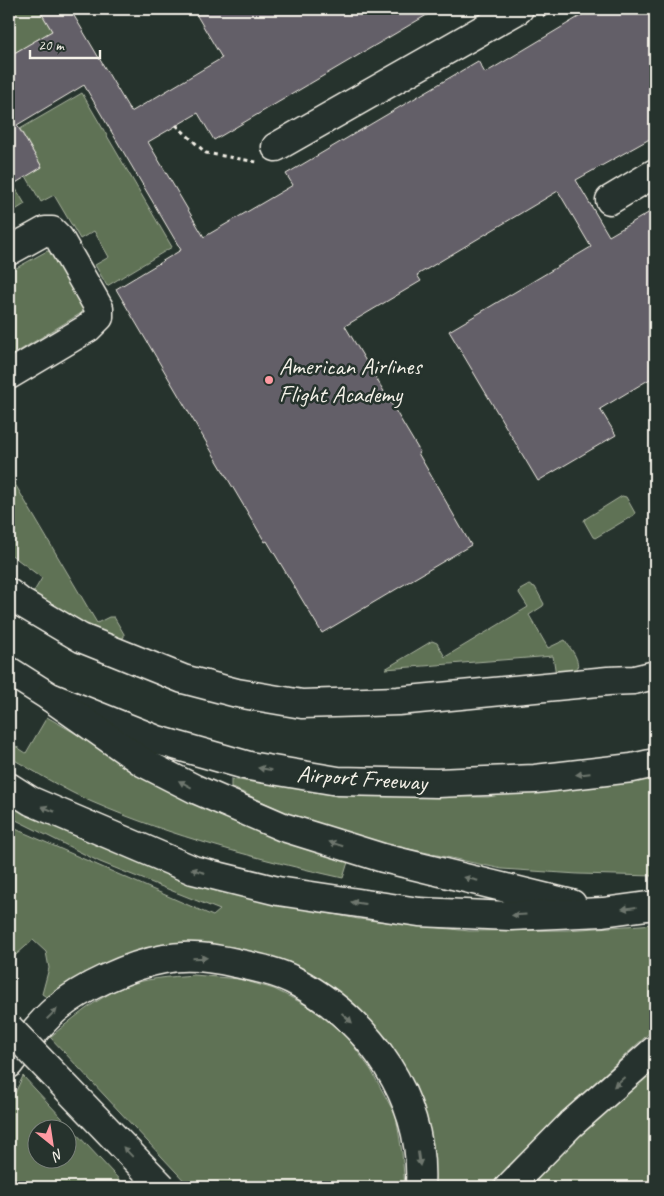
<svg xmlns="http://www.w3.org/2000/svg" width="664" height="1196" viewBox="0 0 664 1196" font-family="Caveat,sans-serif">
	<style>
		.green { fill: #5e7255; stroke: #a9b29e; fill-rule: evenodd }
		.building { fill: #645e67; stroke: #f4f1e8 }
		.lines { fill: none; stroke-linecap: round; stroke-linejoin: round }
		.minor-casing { stroke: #f4f1e8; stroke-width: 31 }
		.major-casing { stroke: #f4f1e8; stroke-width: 31 }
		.highway-casing { stroke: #f4f1e8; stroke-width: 31 }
		.path { stroke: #f4f1e8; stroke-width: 3; stroke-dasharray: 4 4; stroke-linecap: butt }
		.minor { stroke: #26332d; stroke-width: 28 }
		.major { stroke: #26332d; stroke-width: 28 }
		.highway { stroke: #26332d; stroke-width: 28 }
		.highway-bridge-casing { stroke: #f4f1e8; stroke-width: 31; stroke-linecap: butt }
		.highway-bridge { stroke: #26332d; stroke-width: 28 }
		.oneway { fill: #6e766e }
		.poi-dot { fill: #ff9aa2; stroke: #26332d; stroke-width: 2 }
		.labels { text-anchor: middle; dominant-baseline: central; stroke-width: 5; stroke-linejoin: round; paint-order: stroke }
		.poi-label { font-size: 24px; fill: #f4f1e8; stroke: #26332d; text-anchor: start }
		.street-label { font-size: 24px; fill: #f4f1e8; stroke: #26332d }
	</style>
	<rect width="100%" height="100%" fill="#26332d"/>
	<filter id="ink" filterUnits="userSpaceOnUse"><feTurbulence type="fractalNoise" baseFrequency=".02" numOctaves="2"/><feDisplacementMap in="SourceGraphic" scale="10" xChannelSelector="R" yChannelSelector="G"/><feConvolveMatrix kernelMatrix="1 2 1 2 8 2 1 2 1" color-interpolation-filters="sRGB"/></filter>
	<g filter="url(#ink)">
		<!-- green -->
		<g class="green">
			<path d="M 9,9 L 39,9 L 52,31 L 9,56 Z"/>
			<path d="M 82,93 L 172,247 L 107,286 L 95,265 L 109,257 L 94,231 L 80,239 L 54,195 L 41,202 L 26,176 L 42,167 L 20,129 Z"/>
			<path d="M 13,184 L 25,204 L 9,214 L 9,187 Z"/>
			<path d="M 47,251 L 52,252 L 83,308 L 83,312 L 9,357 L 9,272 Z"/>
			<path d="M 9,474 L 97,623 L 109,617 L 114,617 L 124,634 L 124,637 C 118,642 113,639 107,636 L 33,596 L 33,593 L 42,578 L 9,553 Z"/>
			<path d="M 622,496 L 626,497 L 635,513 L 634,515 L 595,538 L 593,537 L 584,521 L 585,519 Z"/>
			<path d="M 529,585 L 535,587 L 544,604 L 543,606 L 529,615 L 548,648 L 565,640 C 571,650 583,662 575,673 L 556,675 L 553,656 L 385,669 L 432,641 L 437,643 L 445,657 L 528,607 L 519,593 L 520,590 Z"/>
			<path d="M 47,717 L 176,791 L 348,862 L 343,878 C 258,859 173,837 92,802 C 64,790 36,772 9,757 L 9,742 L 26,753 Z"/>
			<path d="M 655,767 L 655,876 L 578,874 L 502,869 L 363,839 L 289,814 L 231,787 L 231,779 L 352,796 L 488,797 Z"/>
			<path d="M 9,798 L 51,825 L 254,899 L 358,919 L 469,931 L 567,930 L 655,924 L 655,1028 L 567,1108 L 488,1187 L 433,1187 L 433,1150 L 421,1105 L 410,1076 L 387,1038 L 355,1004 L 327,983 L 289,963 L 233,947 L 172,948 L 51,1000 L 42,994 L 49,968 L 46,952 L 33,940 L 9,961 L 9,830 L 11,827 L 213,916 L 220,910 L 100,862 L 10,817 L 9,817 Z"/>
			<path d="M 194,975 L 239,979 L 274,989 L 318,1011 L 347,1037 L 371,1070 L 396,1116 L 402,1153 L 405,1187 L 190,1187 L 50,1037 C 70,1021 97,998 121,988 C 143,978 170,977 194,975 Z"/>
			<path d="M 655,1068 L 655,1178 L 645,1187 L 526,1187 L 571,1141 Z"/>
			<path d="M 23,1076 L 126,1187 L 9,1187 L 9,1106 ZM 68,1128 L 68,1158 L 38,1158 L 38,1128 Z"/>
		</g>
		<!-- building -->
		<path class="building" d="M 39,9 L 70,9 L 131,112 L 222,58 L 193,9 L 437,9 L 214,140 L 198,113 L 148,142 L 204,237 L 293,185 L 286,174 L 478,61 L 485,73 L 592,9 L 655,9 L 655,136 L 576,180 L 609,236 L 655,209 L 655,376 L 600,409 L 616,435 L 538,481 L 449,331 L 591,247 L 558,191 L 417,275 L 421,281 L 345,326 L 420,452 L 418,453 L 471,545 L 322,633 L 267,541 L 265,542 L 116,289 L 181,250 L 84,85 L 17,125 L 42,167 L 9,187 L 9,56 L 52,31 Z"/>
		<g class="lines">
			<!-- minor casing -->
			<g class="minor-casing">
				<g id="minor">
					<path d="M 276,147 L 519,9"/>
					<path d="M 610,200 L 655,173"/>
					<path d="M 9,251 L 45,231 L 52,231 L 59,238 L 99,308 L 99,317 L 88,328 L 9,375"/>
					<path d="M 9,593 L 22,603 L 81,638 L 183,679 L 237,693 L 302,704 L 398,701 L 608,681 L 634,680 L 655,675"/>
				</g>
			</g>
			<!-- major casing -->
			<g class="major-casing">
				<path id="major" d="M 9,671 L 50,697 L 157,740 L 249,766 L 338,781 L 437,783 L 535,779 L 632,768 L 655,763"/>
			</g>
			<!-- highway casing -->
			<g class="highway-casing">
				<g id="highway">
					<path d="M 50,697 L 144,763 L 195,789 L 283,827 L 383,858 L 572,904"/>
					<path d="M 9,787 L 31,801 L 193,870 L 278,891 L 419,912 L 510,916 L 603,912 L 655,905"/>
					<path d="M 9,1064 C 23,1045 38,1025 56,1009 C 82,987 130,965 164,959 C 188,954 213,958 236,963 C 254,967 276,971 293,980 C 370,1020 425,1099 420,1187"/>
					<path d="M 509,1187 L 571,1124 L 655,1050"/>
				</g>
			</g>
			<!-- path -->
			<g class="path">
				<path d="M 543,16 L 556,9"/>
				<path d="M 176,125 L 206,153 L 257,162"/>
			</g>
			<!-- minor -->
			<use href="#minor" class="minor"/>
			<!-- major -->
			<use href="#major" class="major"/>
			<!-- highway -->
			<use href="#highway" class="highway"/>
			<!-- highway-bridge casing -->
			<g class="highway-bridge-casing">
				<path id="highway-bridge" d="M 9,1028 L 162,1187"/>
			</g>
			<!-- highway-bridge -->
			<use href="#highway-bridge" class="highway-bridge"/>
		</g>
		<!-- one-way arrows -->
		<defs><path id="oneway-solid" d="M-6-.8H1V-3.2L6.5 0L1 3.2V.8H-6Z" transform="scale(1.25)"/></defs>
		<g class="oneway">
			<use href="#oneway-solid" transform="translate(265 769) rotate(-171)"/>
			<use href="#oneway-solid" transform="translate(583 774) rotate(174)"/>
			<use href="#oneway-solid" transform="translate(185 784) rotate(-152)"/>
			<use href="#oneway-solid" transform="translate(48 809) rotate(-157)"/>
			<use href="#oneway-solid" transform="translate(336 844) rotate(-163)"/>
			<use href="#oneway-solid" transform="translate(198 871) rotate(-164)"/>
			<use href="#oneway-solid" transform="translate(471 879) rotate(-166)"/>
			<use href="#oneway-solid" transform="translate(358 903) rotate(-172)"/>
			<use href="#oneway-solid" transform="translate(629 908) rotate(173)"/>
			<use href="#oneway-solid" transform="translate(519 915) rotate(177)"/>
			<use href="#oneway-solid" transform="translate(200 958) rotate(-1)"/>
			<use href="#oneway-solid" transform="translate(52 1014) rotate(-45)"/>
			<use href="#oneway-solid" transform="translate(347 1018) rotate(43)"/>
			<use href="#oneway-solid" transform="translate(619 1082) rotate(138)"/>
			<use href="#oneway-solid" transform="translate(128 1152) rotate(-134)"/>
			<use href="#oneway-solid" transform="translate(419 1159) rotate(82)"/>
		</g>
	</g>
	<!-- markers -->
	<circle class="poi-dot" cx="269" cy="380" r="5"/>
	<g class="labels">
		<!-- poi labels -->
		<g class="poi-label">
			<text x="279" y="366">American Airlines<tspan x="279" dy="28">Flight Academy</tspan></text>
		</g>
		<!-- street labels -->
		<g class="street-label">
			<text transform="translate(362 778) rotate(4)">Airport Freeway</text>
		</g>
	</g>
	<!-- margin -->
	<rect width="664" height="1196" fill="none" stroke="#26332d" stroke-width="30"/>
	<rect x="15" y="15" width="634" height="1166" fill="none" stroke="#f4f1e8" stroke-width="2" filter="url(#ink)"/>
	<!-- north arrow -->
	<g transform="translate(52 1144) rotate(150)"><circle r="24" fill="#26332d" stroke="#787f78"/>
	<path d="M0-4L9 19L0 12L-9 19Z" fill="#ff9aa2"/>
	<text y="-8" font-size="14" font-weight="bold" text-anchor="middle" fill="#f4f1e8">N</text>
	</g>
	<!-- scale -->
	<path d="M30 50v8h70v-8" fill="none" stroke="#f4f1e8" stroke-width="2.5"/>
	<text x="38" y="50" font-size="15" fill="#f4f1e8" stroke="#26332d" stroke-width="4" paint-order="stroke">20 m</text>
</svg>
